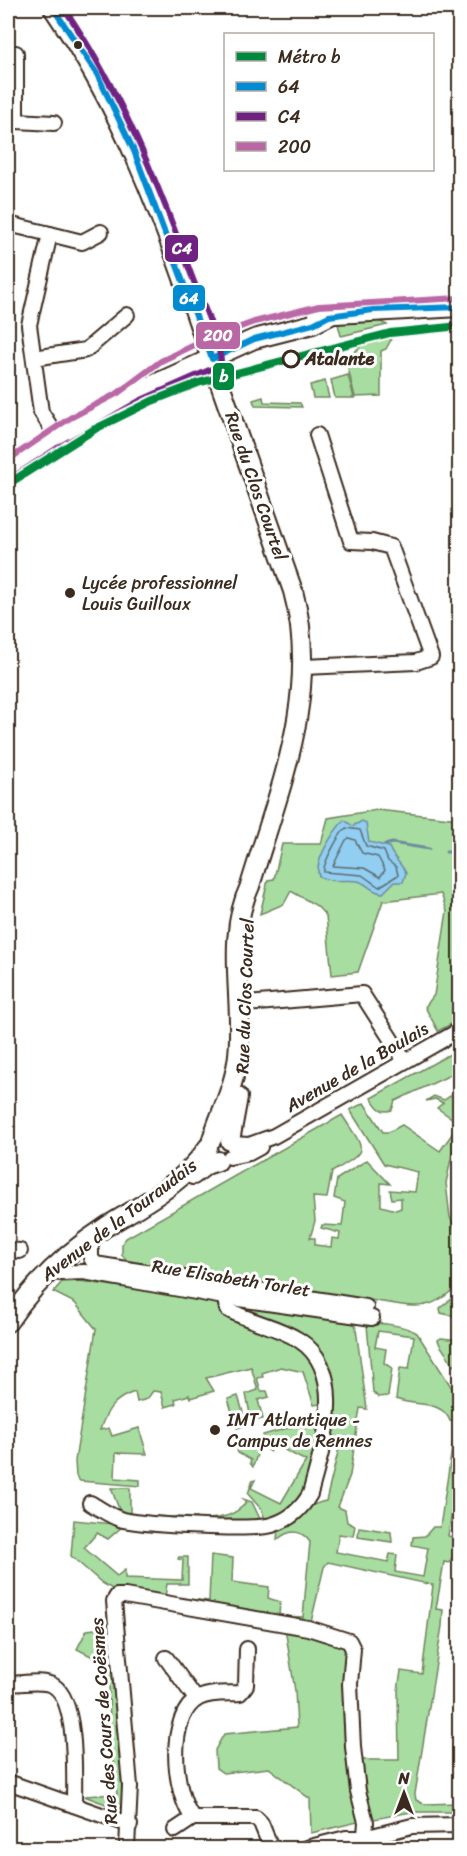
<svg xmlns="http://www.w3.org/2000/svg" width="467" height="1856" viewBox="0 0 467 1856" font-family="Sriracha,sans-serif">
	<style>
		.green { fill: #a7dda0; stroke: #71845f; stroke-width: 1.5 }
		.water { fill: #91cef1; stroke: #6f8c9d; stroke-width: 1.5 }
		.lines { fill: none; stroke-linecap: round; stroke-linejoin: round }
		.shore { stroke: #5d6c72; stroke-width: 1.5 }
		.stream { stroke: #6f8c9d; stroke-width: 3 }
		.minor-casing { stroke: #3b2a1e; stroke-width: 18 }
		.major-casing { stroke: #3b2a1e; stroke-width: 22 }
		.minor { stroke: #fff; stroke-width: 14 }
		.major { stroke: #fff; stroke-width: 18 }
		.bus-1-casing { stroke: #fff; stroke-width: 10 }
		.bus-2-casing { stroke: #fff; stroke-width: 10 }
		.bus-3-casing { stroke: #fff; stroke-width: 10 }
		.bus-1 { stroke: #008bd2; stroke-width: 6 }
		.bus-2 { stroke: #6f2282; stroke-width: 6 }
		.bus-3 { stroke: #ba67a6; stroke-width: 6 }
		.metro-1-casing { stroke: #fff; stroke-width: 12 }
		.metro-1 { stroke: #00893e; stroke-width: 8 }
		.bus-dot { fill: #3b2a1e; stroke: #fff; stroke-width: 2 }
		.stop-dot { fill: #fff; stroke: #3b2a1e; stroke-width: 3 }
		.labels { text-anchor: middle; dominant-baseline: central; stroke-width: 6; stroke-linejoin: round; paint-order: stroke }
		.stop-label { font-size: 18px; font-weight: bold; fill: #3b2a1e; stroke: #fff; text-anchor: start }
		.street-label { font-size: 18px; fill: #3b2a1e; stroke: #fff }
		.poi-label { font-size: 18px; fill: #3b2a1e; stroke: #fff; text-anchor: start }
		.line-badge { stroke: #fff; stroke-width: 2 }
		.badge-label { font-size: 16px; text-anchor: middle; font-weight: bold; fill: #fff }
	</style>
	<rect width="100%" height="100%" fill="#fff"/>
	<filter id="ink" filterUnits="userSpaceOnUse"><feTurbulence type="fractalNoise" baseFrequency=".0167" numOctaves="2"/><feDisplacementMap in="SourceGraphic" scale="12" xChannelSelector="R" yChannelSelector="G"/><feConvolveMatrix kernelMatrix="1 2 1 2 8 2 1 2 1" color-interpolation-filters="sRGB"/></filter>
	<g filter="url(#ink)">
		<!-- green -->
		<g class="green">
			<path d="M 377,320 L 387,325 L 341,336 L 338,324 Z"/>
			<path d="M 392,338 L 386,349 L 381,351 L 381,396 L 355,397 L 346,360 L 363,344 Z"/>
			<path d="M 348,375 L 354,398 L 335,398 L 331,380 Z"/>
			<path d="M 325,381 L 329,398 L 313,398 L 310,385 Z"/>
			<path d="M 263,397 L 264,402 L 300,403 L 302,407 L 255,406 L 253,400 Z"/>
			<path d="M 377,810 L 459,819 L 459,1020 L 438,1031 L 425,1007 L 434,995 L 447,911 L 441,894 L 383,901 L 358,972 L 332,975 L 326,916 L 317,906 L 291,891 L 284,904 L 260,914 L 268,880 L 274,879 L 282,844 L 321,844 L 328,818 Z"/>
			<path d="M 459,1049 L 459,1071 L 395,1101 L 392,1110 C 381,1114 377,1107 371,1098 Z"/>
			<path d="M 459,1090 L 459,1123 L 437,1108 L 443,1103 L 435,1099 L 426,1101 L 434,1096 L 444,1100 Z"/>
			<path d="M 364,1103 L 383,1132 L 389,1132 L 402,1125 L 440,1151 L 459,1124 L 459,1136 L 452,1154 L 446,1183 L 450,1217 L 459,1237 L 459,1285 C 439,1302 428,1309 402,1305 L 130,1263 L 122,1255 L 122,1244 L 126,1238 L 342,1115 C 365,1151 371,1149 332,1172 L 327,1198 L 313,1197 L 315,1221 L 310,1238 L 315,1238 L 315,1245 L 331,1247 L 332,1238 L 339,1239 L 340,1233 L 321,1228 L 322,1225 L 342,1226 L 345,1202 L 334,1198 L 337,1179 L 367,1160 L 390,1184 L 381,1183 L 381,1206 L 396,1210 L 401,1208 L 401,1198 L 392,1199 L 390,1190 L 415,1192 L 418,1172 L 384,1164 L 350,1110 Z"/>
			<path d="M 80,1281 L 217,1301 L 222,1309 L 304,1348 L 318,1372 L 322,1394 L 320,1404 L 314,1405 L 303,1372 L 281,1367 L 262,1373 L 263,1377 L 257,1378 L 261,1391 L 267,1391 L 269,1397 L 258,1400 L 263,1419 L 253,1421 L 253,1429 L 246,1394 L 258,1390 L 251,1367 L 206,1378 L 214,1391 L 190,1398 L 189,1395 L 175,1399 L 176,1404 L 165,1407 L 161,1392 L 153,1391 L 147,1399 L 137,1402 L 135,1392 C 114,1398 106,1411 100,1430 L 109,1428 L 112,1436 L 139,1428 L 147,1454 L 116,1453 L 115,1478 L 140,1480 L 140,1486 L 80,1481 L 76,1476 L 75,1461 L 96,1329 L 75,1303 L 53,1292 L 62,1282 Z"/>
			<path d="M 459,1293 L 459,1317 L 441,1313 L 440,1308 Z"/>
			<path d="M 229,1303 L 337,1320 L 338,1317 L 349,1318 L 355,1322 L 367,1409 L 360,1408 L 350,1475 L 338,1507 L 345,1510 L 347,1522 L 355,1526 L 353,1536 L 339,1534 L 336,1552 L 388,1562 L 390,1554 L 397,1555 L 395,1572 L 423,1577 L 428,1548 L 412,1545 L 413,1537 L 425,1536 L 433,1527 L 440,1527 L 456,1422 L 450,1421 C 442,1399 414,1407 396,1399 L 400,1368 L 409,1369 L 414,1336 L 378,1331 L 375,1347 L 386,1349 L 384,1363 L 392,1368 L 388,1396 L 378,1397 L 373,1392 L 367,1325 C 379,1321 406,1326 417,1333 L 459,1399 L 459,1507 L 453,1506 L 448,1536 L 457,1538 L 456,1551 L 449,1563 L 444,1562 L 436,1609 L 443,1610 L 442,1626 L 415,1794 L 416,1800 L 424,1804 L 459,1803 L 459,1812 L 411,1812 L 369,1820 L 356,1760 L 399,1760 L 398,1690 L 401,1671 L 422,1674 L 433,1585 L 328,1562 L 324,1567 L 311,1622 L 119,1593 L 102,1583 L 71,1556 L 74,1520 L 124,1525 L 108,1539 L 97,1533 L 84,1548 L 117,1576 L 125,1570 L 125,1578 L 182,1580 L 183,1560 L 178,1559 L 179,1557 L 188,1557 L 188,1584 L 167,1584 L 165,1597 L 209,1601 L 211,1555 L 233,1558 L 232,1582 L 269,1587 L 268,1598 L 280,1602 L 279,1616 L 303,1617 L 310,1542 C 300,1528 288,1530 277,1540 L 278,1529 C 293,1519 308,1504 326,1501 L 339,1448 L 329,1445 C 336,1416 330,1389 324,1360 L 277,1326 Z"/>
			<path d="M 441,1338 L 459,1340 L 459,1373 L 440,1345 L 438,1340 Z"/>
			<path d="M 238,1396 L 247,1425 L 237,1428 L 228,1399 Z"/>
			<path d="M 317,1420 L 321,1421 C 312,1466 315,1506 265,1520 L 262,1510 L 248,1494 L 252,1481 L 255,1480 L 251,1488 L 281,1503 L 306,1461 L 275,1445 L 270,1452 L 267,1450 L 263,1435 Z"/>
			<path d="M 254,1440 L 258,1451 L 253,1467 L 250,1463 L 251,1460 L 238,1453 L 236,1446 Z"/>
			<path d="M 111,1488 L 130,1488 L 130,1515 L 196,1518 L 197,1521 L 131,1518 L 119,1509 Z"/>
			<path d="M 243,1499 L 252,1502 L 261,1521 L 208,1519 C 223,1518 235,1515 246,1503 Z"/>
			<path d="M 359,1527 L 391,1532 L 392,1542 L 358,1537 Z"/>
			<path d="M 111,1627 L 127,1812 L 84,1796 L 117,1794 L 110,1739 L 109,1684 L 99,1660 L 77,1649 L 87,1630 Z"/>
			<path d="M 285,1628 L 343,1645 L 348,1649 L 362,1821 L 311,1833 L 310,1799 L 269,1768 L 223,1773 L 216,1768 L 215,1750 L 224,1734 L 297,1727 L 295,1691 Z"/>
		</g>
		<!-- water -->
		<path class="water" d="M 344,820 L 353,826 L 362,821 L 366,823 L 369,842 L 389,847 C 393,858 401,863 406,873 L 403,882 L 394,882 L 383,893 C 372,893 367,883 358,881 C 344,879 331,884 319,876 C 313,862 334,831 344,820 Z"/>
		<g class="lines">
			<!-- shore -->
			<g class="shore">
				<path d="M 346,828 L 360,830 L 366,846 L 384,851 L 388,861 L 396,867 L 398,875 L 379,887 L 362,875 L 324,872 C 322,865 339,834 346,828 Z"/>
				<path d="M 349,838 L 355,840 L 362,853 L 378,857 L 385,870 L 380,877 L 364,868 L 333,866 L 346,840 Z"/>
			</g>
			<!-- stream -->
			<g class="stream">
				<path d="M 385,845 L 392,843 L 429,849"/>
				<path d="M 446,852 L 460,852"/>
			</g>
			<!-- minor casing -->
			<g class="minor-casing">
				<g id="minor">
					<path d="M 8,53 L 16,53 L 16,121 L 54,123"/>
					<path d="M 8,224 L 50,234 L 29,325 L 41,412 L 57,437"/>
					<path d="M 50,234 L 82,242 L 101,232"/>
					<path d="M 34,358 L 86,350 L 127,315"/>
					<path d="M 304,667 L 416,662 L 431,657 L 391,547 L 372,542 L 351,541 L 317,435"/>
					<path d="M 246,1004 L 362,994 L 405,1061"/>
					<path d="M 232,1144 L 249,1145 L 274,1136 L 460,1030"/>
					<path d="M 230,1157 L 249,1153 L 260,1147"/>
					<path d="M 91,1247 L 91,1258 L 95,1264 L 366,1307"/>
					<path d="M 8,1250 L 20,1251"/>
					<path d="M 59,1273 L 84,1272 L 224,1297 L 372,1318"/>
					<path d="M 90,1503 C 101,1509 111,1517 123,1520 C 147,1525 250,1531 272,1525 C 289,1520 301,1510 310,1494 C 322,1449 349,1372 299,1340 C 277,1326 249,1322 227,1309 L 222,1283"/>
					<path d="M 247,1649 L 246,1685 L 240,1693 C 228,1694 211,1692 199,1698 C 166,1715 173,1793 193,1818 L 256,1818 L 261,1823 L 271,1848"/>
					<path d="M 166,1658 L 196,1699"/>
					<path d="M 8,1684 C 21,1684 43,1679 54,1686 C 78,1702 74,1778 74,1805"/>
					<path d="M 8,1782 L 130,1825"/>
					<path d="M 175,1830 L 193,1818"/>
					<path d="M 127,1848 L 130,1786 L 114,1601 L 117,1596 L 125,1596 L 308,1628 L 349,1641 L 353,1649 L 350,1684 L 353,1747 L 358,1791 L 366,1822 L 364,1848"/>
					<path d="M 306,1848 L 346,1838 L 364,1838 L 412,1826 L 460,1825"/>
				</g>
			</g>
			<!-- major casing -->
			<g class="major-casing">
				<g id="major">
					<path d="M 53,8 C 122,109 163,217 202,333 C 232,419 262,505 293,591 C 321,693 279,789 250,886 C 225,938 244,1000 238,1055 C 235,1085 221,1111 212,1139"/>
					<path d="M 318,315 L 460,307"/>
					<path d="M 8,470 L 57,437 L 135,393 L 254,339 L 313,324 L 329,316"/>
					<path d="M 230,1141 L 238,1097"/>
					<path d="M 193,1175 L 206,1165 L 218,1161"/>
					<path d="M 8,1322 C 34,1283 67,1252 107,1226 C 143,1204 184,1183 208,1147"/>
				</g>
			</g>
			<!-- minor -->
			<use href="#minor" class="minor"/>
			<!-- major -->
			<use href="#major" class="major"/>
			<!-- bus-1 casing -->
			<g class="bus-1-casing">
				<path id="bus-1" d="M 53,8 L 97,74 L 134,151 L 212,359 L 254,339 L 313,324 L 329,316 L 373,310 L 460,307"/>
			</g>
			<!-- bus-2 casing -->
			<g class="bus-2-casing">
				<path id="bus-2" d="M 13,477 L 62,445 L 139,401 L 216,367 L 221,360 C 216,331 201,301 191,274 C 157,180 120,90 64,8"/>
			</g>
			<!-- bus-3 casing -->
			<g class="bus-3-casing">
				<path id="bus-3" d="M 8,460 L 70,418 L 118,393 L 161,361 L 205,340 L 254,322 L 319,306 L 459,298"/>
			</g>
			<!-- bus-1 -->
			<use href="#bus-1" class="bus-1"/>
			<!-- bus-2 -->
			<use href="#bus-2" class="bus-2"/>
			<!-- bus-3 -->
			<use href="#bus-3" class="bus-3"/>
			<!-- metro-1 casing -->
			<g class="metro-1-casing">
				<path id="metro-1" d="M 8,484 L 95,429 L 152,401 L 198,383 L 390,333 L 460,326"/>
			</g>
			<!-- metro-1 -->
			<use href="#metro-1" class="metro-1"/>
		</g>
	</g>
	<!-- markers -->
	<g class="bus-dot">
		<circle cx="78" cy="45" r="5"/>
		<circle cx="70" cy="593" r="6"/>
		<circle cx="215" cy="1430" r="6"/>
	</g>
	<circle class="stop-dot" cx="291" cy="359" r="8"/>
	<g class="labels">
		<!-- stop labels -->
		<g class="stop-label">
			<text x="305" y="359">Atalante</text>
		</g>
		<!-- street labels -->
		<g class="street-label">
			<text transform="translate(256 486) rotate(71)">Rue du Clos Courtel</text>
			<text transform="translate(245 996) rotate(-88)">Rue du Clos Courtel</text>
			<text transform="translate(357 1067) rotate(-30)">Avenue de la Boulais</text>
			<text transform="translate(119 1220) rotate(-37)">Avenue de la Touraudais</text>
			<text transform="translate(231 1278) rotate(9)">Rue Elisabeth Torlet</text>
			<text transform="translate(104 1721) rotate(-94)">Rue des Cours de Coësmes</text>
		</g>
		<!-- poi labels -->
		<g class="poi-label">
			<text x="82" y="583">Lycée professionnel<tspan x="82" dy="21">Louis Guilloux</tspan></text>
			<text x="227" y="1420">IMT Atlantique -<tspan x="227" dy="21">Campus de Rennes</tspan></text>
		</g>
	</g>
	<g class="line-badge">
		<rect x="164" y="234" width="35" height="29" rx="6" fill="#6f2282"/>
		<rect x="172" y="284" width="34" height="28" rx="6" fill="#008bd2"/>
		<rect x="195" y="321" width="46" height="29" rx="6" fill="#ba67a6"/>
		<rect x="212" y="362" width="23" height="29" rx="6" fill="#00893e"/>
	</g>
	<g class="badge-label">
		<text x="182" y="254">C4</text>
		<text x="189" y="304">64</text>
		<text x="218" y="341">200</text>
		<text x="224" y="382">b</text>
	</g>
	<!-- margin -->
	<rect width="467" height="1856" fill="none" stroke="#fff" stroke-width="30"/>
	<rect x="15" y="15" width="437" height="1826" fill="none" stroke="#3b2a1e" stroke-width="2" filter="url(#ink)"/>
	<!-- legend -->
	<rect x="224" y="33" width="210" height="138" fill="#ffffff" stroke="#b1aaa5" stroke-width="1.5"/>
	<rect x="236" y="52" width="30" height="9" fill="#00893e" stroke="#b1aaa5" stroke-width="1.5"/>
	<text x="278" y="63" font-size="18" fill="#3b2a1e">Métro b</text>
	<rect x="236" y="82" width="30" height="9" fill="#008bd2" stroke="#b1aaa5" stroke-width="1.5"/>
	<text x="278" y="93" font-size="18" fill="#3b2a1e">64</text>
	<rect x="236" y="112" width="30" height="9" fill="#6f2282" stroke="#b1aaa5" stroke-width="1.5"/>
	<text x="278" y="123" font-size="18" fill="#3b2a1e">C4</text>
	<rect x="236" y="142" width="30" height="9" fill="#ba67a6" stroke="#b1aaa5" stroke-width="1.5"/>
	<text x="278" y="153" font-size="18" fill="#3b2a1e">200</text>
	<!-- north arrow -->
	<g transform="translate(404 1793)" stroke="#ffffff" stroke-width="4.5" paint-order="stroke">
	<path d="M0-4.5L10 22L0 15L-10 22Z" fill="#3b2a1e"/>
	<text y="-9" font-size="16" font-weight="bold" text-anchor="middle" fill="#3b2a1e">N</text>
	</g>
</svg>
